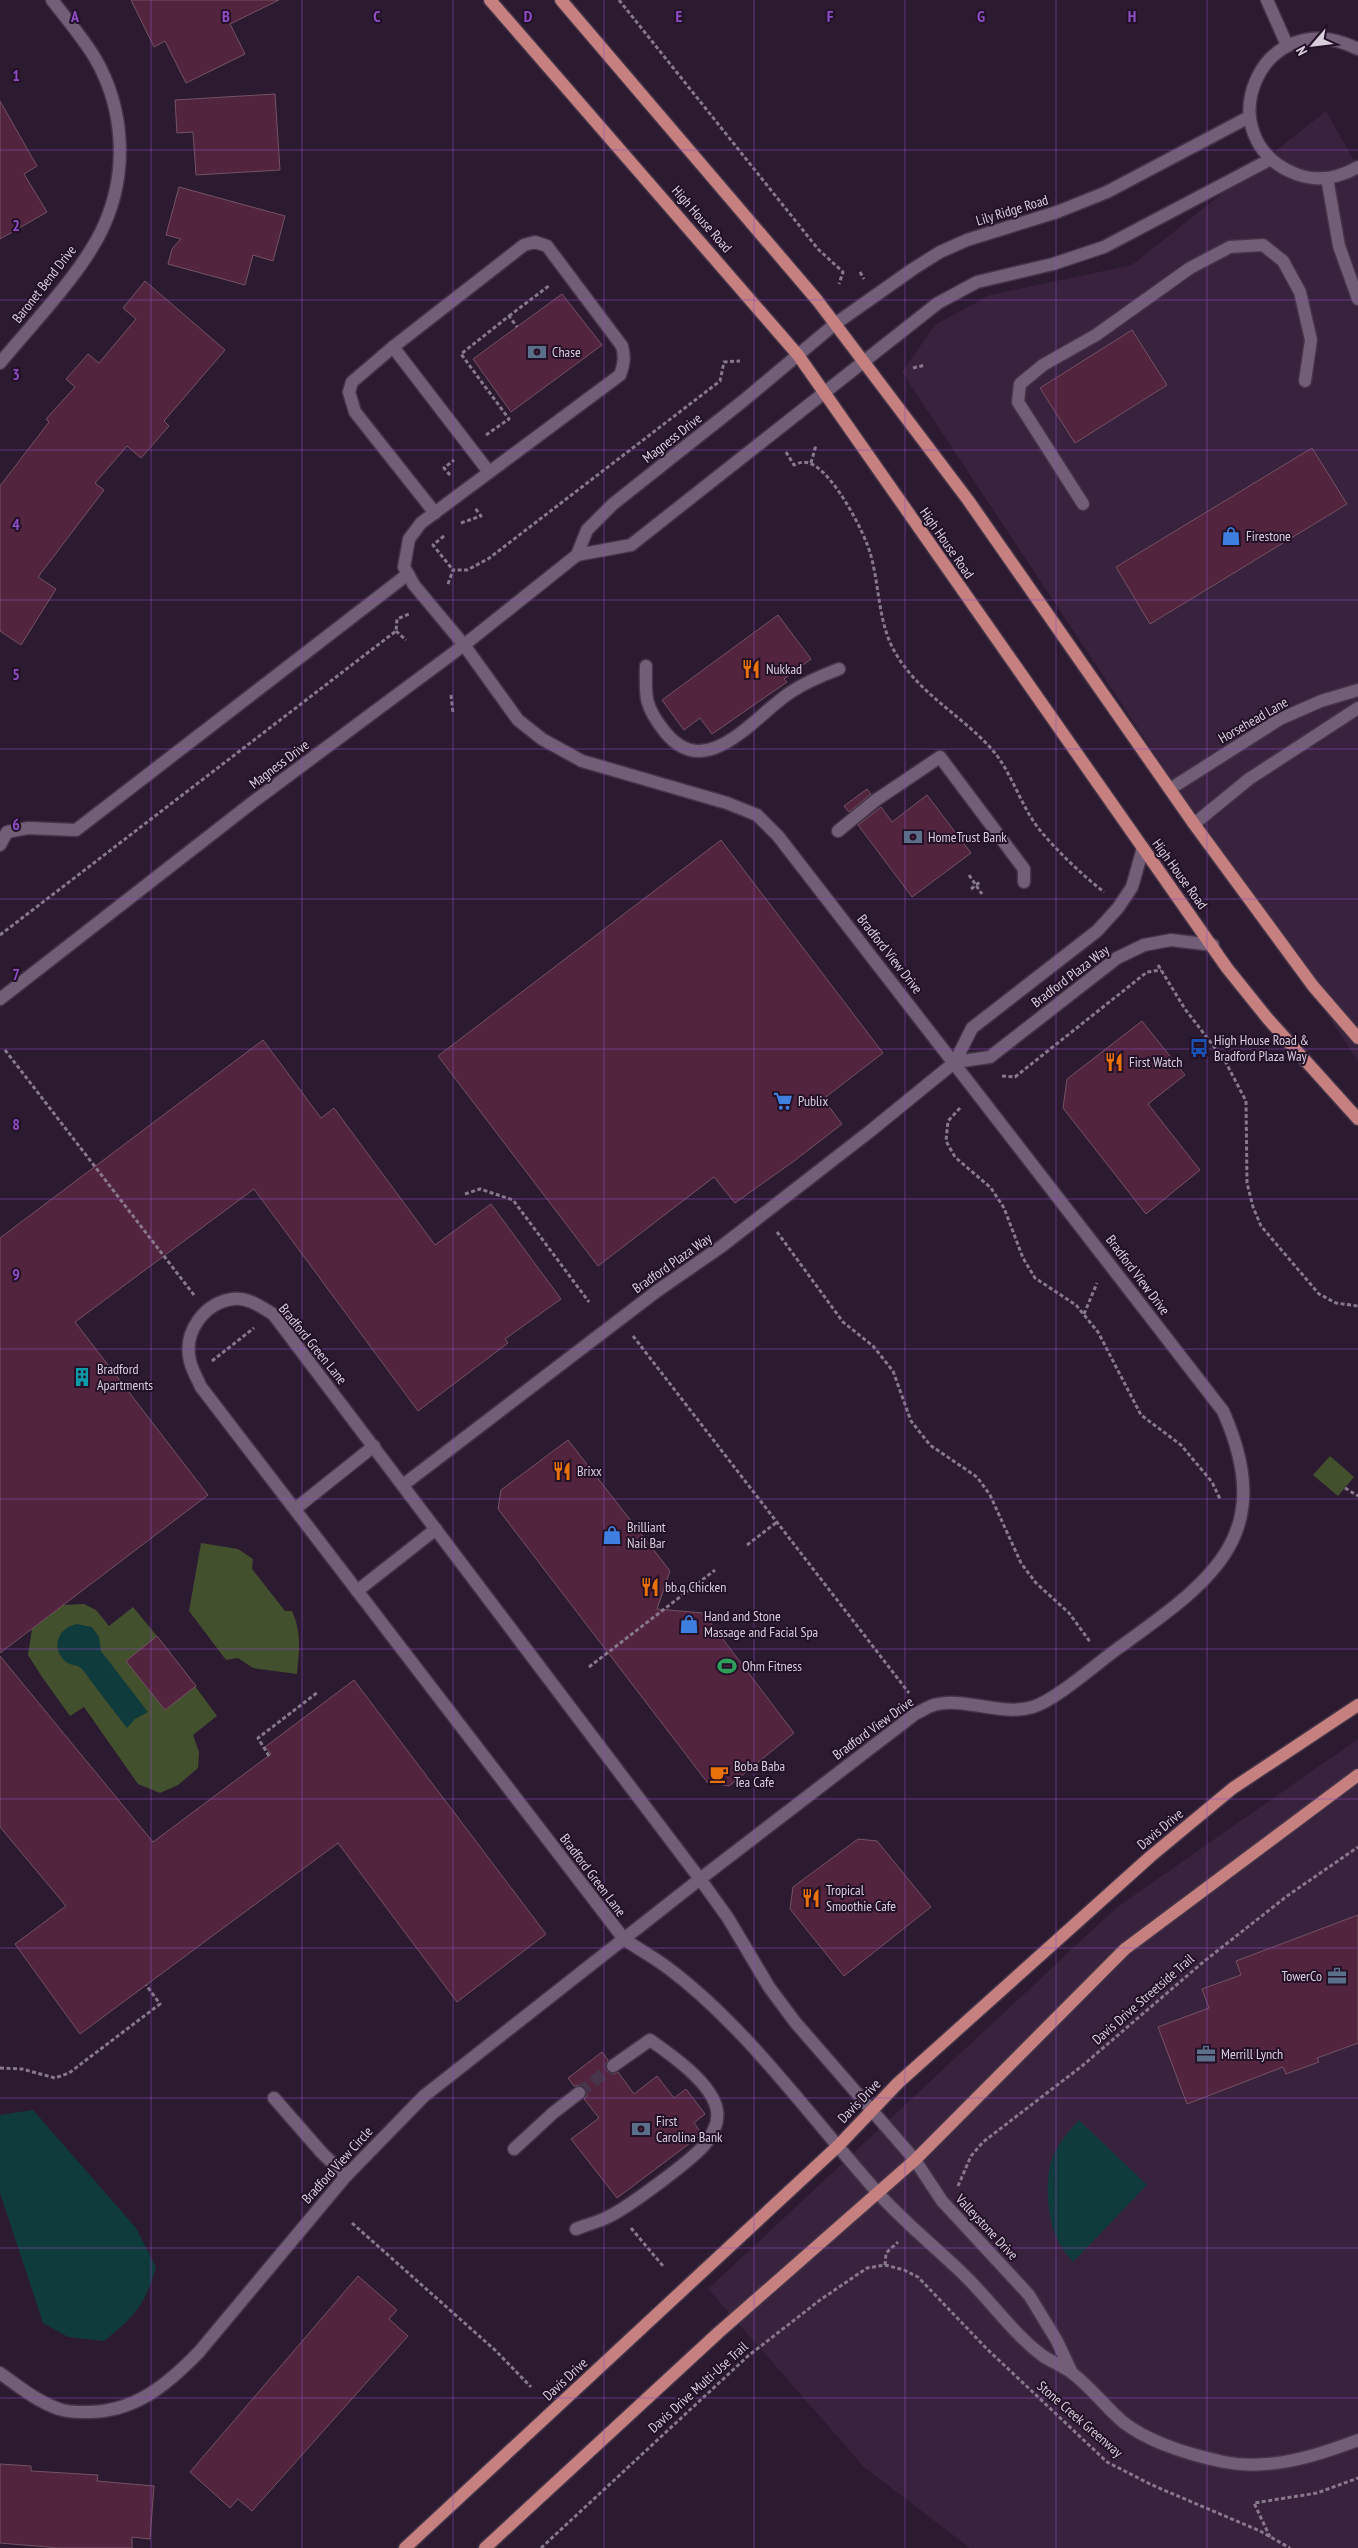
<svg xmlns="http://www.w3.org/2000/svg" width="1358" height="2548" viewBox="0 0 1358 2548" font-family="'PT Sans Narrow',sans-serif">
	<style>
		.built { fill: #39223e }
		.green { fill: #43502d }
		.water { fill: #103b3d }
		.building { fill: #53243d; stroke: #735363 }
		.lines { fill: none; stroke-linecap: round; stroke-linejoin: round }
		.minor-tunnel { stroke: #46354b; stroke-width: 12; stroke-dasharray: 12 6; stroke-linecap: butt }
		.minor-casing { stroke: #443447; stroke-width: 15 }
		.major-casing { stroke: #443447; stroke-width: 15 }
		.path { stroke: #87788b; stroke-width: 3; stroke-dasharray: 4 2.5; stroke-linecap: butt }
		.minor { stroke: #735e78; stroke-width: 12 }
		.major { stroke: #c5807f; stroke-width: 12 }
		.grid { fill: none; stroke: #8e4cc5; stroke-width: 1; stroke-opacity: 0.55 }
		.labels { text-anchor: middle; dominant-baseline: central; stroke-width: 4; stroke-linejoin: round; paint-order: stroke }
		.street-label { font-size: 14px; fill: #dacedd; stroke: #221127 }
		.poi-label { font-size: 14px; fill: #dacedd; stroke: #221127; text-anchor: start }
		.grid-label { font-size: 16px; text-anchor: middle; font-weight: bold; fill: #8e4cc5; stroke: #221127; stroke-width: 4; stroke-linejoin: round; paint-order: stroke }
	</style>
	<rect width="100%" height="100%" fill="#2c1a31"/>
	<!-- built -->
	<g class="built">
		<path d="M 1326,111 L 1358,168 L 1358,1061 L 902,372 L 935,325 L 990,295 L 1132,265 Z"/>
		<path d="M 1358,1739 L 1358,2548 L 970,2548 L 865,2468 L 708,2289 L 1116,1908 Z"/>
	</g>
	<!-- green -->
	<g class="green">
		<path d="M 1330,1456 L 1354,1477 L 1338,1496 L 1313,1475 Z"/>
		<path d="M 201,1543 L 238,1549 L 253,1559 L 252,1569 L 285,1611 L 292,1611 C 302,1633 299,1651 297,1674 L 253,1668 L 238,1658 L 226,1660 L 189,1611 Z"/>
		<path d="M 84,1604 L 96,1610 L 109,1626 L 133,1607 L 157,1636 L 127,1662 L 165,1710 L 195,1686 L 217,1716 L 193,1735 L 199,1752 L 198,1768 L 178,1785 L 160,1793 L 138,1784 L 84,1707 L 70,1716 L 42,1677 L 28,1655 L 32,1629 L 63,1605 Z"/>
	</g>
	<!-- water -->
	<g class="water">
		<path d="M 77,1624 L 92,1627 L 99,1637 L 101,1651 L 148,1712 L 135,1719 L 127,1728 C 112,1709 97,1689 82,1669 C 77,1664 70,1666 65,1661 C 50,1647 59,1627 77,1624 Z"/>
		<path d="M 33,2110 L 136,2228 L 156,2267 C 146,2304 133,2318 104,2341 L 68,2337 L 43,2323 L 0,2193 L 0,2115 Z"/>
		<path d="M 1079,2120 L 1147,2185 L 1073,2262 C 1068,2256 1062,2249 1059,2243 C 1048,2223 1045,2188 1050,2166 C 1054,2148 1067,2133 1079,2120 Z"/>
	</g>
	<!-- building -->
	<g class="building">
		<path d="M 131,0 L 279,0 L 230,24 L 245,54 L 186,83 L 165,41 L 154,47 Z"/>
		<path d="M 275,94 L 280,170 L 196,175 L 193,132 L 177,133 L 175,100 Z"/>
		<path d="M 0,101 L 37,166 L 24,174 L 47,212 L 0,239 Z"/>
		<path d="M 179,187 L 285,216 L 273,261 L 253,255 L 245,285 L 168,264 L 172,249 L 181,239 L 166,235 Z"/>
		<path d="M 145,281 L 225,350 L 164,421 L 169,426 L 141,458 L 127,446 L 95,483 L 104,490 L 38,577 L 56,589 L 21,645 L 0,631 L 0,486 L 49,422 L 46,419 L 75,387 L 66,379 L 88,354 L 99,363 L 136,319 L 123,308 Z"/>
		<path d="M 562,294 L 602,345 L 511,412 L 473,359 Z"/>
		<path d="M 1132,330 L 1167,385 L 1075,443 L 1040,388 Z"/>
		<path d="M 1312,448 L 1347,504 L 1150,624 L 1116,567 Z"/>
		<path d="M 778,615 L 811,659 L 784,679 L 787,682 L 712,734 L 700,718 L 684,730 L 662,700 Z"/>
		<path d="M 867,789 L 871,794 L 849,812 L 844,806 Z"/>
		<path d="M 927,795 L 971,853 L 912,897 L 858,825 L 881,807 L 892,822 Z"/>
		<path d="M 721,840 L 883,1053 L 823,1099 L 842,1124 L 794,1161 L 735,1203 L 714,1177 L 598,1266 L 438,1056 Z"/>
		<path d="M 1142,1021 L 1185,1075 L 1148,1104 L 1200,1170 L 1146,1214 L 1063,1108 L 1067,1079 Z"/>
		<path d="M 263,1040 L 321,1118 L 334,1108 L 435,1245 L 491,1204 L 561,1299 L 505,1339 L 508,1343 L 418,1411 L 254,1189 L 75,1322 L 208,1495 L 0,1653 L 0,1238 Z"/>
		<path d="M 568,1440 L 670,1571 L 657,1609 L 703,1613 L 794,1733 L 729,1786 L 707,1782 L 498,1509 L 501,1490 Z"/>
		<path d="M 157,1636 L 196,1686 L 165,1710 L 126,1661 Z"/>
		<path d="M 0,1656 L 153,1842 L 271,1754 L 265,1747 L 354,1680 L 546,1934 L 457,2002 L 338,1843 L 80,2034 L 15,1944 L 66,1906 L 0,1827 Z"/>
		<path d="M 858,1839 L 877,1841 L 931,1907 L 844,1976 L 790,1909 L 793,1887 Z"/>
		<path d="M 1358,1915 L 1358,2043 L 1317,2058 L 1319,2062 L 1286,2074 L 1283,2067 L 1187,2104 L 1158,2027 L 1209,2008 L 1202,1989 L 1241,1975 L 1236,1961 Z"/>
		<path d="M 602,2052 L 608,2060 L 605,2066 L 607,2071 L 613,2074 L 618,2072 L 634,2094 L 657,2076 L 674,2098 L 686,2089 L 705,2114 L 694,2123 L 702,2134 L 617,2198 L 571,2139 L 599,2118 L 584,2099 L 587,2096 L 586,2088 L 582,2085 L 574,2086 L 568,2078 Z"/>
		<path d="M 358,2276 L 397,2310 L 389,2319 L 408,2336 L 252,2511 L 238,2499 L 230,2508 L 190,2472 Z"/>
		<path d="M 0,2464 L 31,2466 L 31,2471 L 98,2475 L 97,2481 L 154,2486 L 150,2539 L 132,2537 L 132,2548 L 59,2548 L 0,2543 Z"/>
	</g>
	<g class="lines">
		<!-- minor-tunnel -->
		<path class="minor-tunnel" d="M 579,2093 L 613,2066"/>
		<!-- minor casing -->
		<g class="minor-casing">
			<g id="minor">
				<path d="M 1267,0 L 1287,45"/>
				<path d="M 1358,49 C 1260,0 1205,139 1296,174 C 1317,182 1339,178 1358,167"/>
				<path d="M 1327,178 L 1339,246 L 1358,299"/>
				<path d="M 393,347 L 352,382 L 349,392 L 355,412 L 435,513"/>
				<path d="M 0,363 C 32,324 86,269 105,223 C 128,170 124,108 95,58 C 83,38 66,18 52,0"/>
				<path d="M 1083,504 L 1018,402 L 1020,384 L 1043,365 L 1096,335 L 1190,268 L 1230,247 L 1263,245 L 1283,261 L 1300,292 L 1311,340 L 1305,381"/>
				<path d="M 577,555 L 587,530 L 613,504 L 743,401 L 835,324 L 913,269 L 940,252 L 967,240 L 1057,212 L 1107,192 L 1249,117"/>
				<path d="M 646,666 C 645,698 645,707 665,732 C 707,784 755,715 791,692 C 806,682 823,675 839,669"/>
				<path d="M 1170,789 L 1280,719 L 1321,701 L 1358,690"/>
				<path d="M 1194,824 L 1249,779 L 1358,708"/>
				<path d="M 838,831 L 876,800 L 940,757 L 1024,869 L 1024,882"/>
				<path d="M 0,845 L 7,832 L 28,828 L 76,830 L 408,574"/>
				<path d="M 0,999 L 253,802 L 464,645 L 577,555 L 631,545 L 938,303 L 977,282 L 1053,264 L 1104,247 L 1271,159"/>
				<path d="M 955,1062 L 990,1057 L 1117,958 L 1144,945 L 1171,940 L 1213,945"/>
				<path d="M 403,1485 L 657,1291 L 722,1246 L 869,1132 L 955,1062 L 972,1028 L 1097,931 L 1118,908 L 1132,887 L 1143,848"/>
				<path d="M 295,1509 L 374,1446"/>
				<path d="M 357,1591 L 436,1529"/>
				<path d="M 274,2098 L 322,2153 L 346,2176"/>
				<path d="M 514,2149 L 553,2113 L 579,2093"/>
				<path d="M 576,2229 C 586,2225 598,2222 608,2217 C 627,2208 694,2159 706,2143 C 710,2138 717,2125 717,2119 C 722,2089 670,2054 650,2040 L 613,2066"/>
				<path d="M 0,2373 C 18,2386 38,2402 59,2409 C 67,2412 77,2412 85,2412 C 134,2413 167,2385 199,2352 L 346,2176 L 424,2096 L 700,1879 L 915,1714 C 920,1712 926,1708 931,1706 C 962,1695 1000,1717 1033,1707 C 1057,1699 1095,1665 1117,1649 C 1211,1581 1279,1537 1223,1411 L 778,836 L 757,815 L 727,803 L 582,761 L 542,739 L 518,720 L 464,645 L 414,585 L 404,567 L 409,539 L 421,523 L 620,375 C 624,364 625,357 622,346 L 547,246 L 535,242 L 524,245 L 393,347 L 489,472"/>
				<path d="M 1072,2373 L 1057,2341 L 1029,2295 L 942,2201 L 915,2160 L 795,2022 L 769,1987 L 728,1918 L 700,1879 L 273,1314 C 261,1307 248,1297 233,1299 C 204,1303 183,1332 190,1361 C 192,1370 197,1378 201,1387 L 624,1939 C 638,1949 654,1957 668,1968 C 747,2027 812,2119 878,2193 C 903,2221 933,2245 960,2271 C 989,2298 1011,2332 1043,2356 C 1052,2362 1063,2366 1072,2373 C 1091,2387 1105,2407 1123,2422 C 1150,2443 1191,2455 1224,2462 C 1269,2471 1316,2456 1358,2440"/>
			</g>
		</g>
		<!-- major casing -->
		<g class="major-casing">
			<g id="major">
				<path d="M 490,0 L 798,355 L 1227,968 L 1268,1019 L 1358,1119"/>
				<path d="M 561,0 L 817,300 L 968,500 L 1194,824 L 1313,986 L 1358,1038"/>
				<path d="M 405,2548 L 838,2146 L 898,2083 L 1151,1856 L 1233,1788 L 1358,1705"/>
				<path d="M 485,2548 L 718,2333 L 915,2160 L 1125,1949 L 1358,1775"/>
			</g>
		</g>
		<!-- path -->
		<g class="path">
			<path d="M 619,0 L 818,249 L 843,272 L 839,284"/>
			<path d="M 860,272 L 864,279"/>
			<path d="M 509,316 L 550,285"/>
			<path d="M 913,368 L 925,365"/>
			<path d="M 486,435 L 509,419 L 461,354 L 509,316 L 517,327"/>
			<path d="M 786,452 L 794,465 C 799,463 803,461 809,463 C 832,470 865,532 871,556 C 880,589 878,624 896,654 C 921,696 965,717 995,753 C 1013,776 1021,806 1039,829 C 1057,851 1081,874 1104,892"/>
			<path d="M 811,463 L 816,445"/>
			<path d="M 450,475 L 444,468 L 454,460"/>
			<path d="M 461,523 L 481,516 L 475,508"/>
			<path d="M 444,536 L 433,545 L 453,570"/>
			<path d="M 448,584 L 453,570 L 467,570 L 488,559 L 720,381 L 724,362 L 740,361"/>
			<path d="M 396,631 L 406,640"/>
			<path d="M 451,695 L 453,713"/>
			<path d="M 969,875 L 982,894"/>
			<path d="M 971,889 L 980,882"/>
			<path d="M 0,935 L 396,631 L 397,619 L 409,614"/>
			<path d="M 1158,965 L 1185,1009 L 1225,1061 L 1246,1101 L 1247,1183 L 1253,1207 L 1261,1226 L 1319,1294 L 1336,1303 L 1358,1306"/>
			<path d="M 5,1050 L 194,1295"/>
			<path d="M 1002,1076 L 1015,1077 L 1147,972 L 1161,970"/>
			<path d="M 960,1108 L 948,1121 L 946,1141 L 955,1157 L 991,1188 L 1004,1208 L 1023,1258 L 1035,1278 L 1076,1305 L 1098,1332 L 1141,1415 L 1181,1445 L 1212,1482 L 1220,1499"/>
			<path d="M 465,1194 L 480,1189 L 513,1200 L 589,1302"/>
			<path d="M 777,1232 L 843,1322 L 873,1346 L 893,1371 L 911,1421 L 930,1445 L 977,1477 L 990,1495 L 1021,1563 L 1036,1583 L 1069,1613 L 1091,1643"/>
			<path d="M 1084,1314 L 1097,1283"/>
			<path d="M 633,1336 L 909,1693"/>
			<path d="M 212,1361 L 254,1328"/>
			<path d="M 1345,1488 L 1358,1496"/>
			<path d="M 747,1545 L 777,1522"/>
			<path d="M 589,1667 L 715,1570"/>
			<path d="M 269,1756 L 258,1738 L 318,1692"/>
			<path d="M 0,2068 L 22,2069 L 55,2078 L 69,2073 L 160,2004 L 146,1985"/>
			<path d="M 958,2186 L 971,2156 L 983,2142 L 1082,2066 L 1202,1963 L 1287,1896 L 1358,1847"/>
			<path d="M 352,2223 L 496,2351 L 531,2387"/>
			<path d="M 631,2228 L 663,2266"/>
			<path d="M 885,2265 L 886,2253 L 898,2242"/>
			<path d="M 1270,2537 L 1254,2503 L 1317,2493 L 1358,2478"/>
			<path d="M 541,2548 L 748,2356 L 820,2300 L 867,2268 L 885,2265 L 904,2270 L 918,2277 L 986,2348 L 1107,2462 L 1152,2485 L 1260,2531 L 1290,2548"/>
		</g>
		<!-- minor -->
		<use href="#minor" class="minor"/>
		<!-- major -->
		<use href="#major" class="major"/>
	</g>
	<!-- grid -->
	<path class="grid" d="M 151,0 L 151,2548M 302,0 L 302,2548M 453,0 L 453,2548M 604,0 L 604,2548M 754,0 L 754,2548M 905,0 L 905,2548M 1056,0 L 1056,2548M 1207,0 L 1207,2548M 0,150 L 1358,150M 0,300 L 1358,300M 0,450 L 1358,450M 0,600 L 1358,600M 0,749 L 1358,749M 0,899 L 1358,899M 0,1049 L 1358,1049M 0,1199 L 1358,1199M 0,1349 L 1358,1349M 0,1499 L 1358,1499M 0,1649 L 1358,1649M 0,1799 L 1358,1799M 0,1948 L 1358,1948M 0,2098 L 1358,2098M 0,2248 L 1358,2248M 0,2398 L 1358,2398"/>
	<!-- icons -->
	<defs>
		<g id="bank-bare" transform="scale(1.5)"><path d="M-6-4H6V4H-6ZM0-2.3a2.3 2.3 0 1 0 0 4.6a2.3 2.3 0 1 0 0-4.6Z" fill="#5c6f8a" stroke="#221127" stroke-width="2.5" paint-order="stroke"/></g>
		<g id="shop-bare" transform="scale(1.5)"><path d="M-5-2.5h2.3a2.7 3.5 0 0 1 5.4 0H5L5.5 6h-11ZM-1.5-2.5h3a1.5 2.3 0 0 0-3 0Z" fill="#3f7fe0" stroke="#221127" stroke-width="2.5" paint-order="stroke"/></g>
		<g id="restaurant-bare" transform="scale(1.5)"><path d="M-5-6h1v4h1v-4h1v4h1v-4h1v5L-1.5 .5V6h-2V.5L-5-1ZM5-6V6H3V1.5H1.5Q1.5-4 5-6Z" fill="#e8710a" stroke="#221127" stroke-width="2.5" paint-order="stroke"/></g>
		<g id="bus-bare" transform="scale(1.5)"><path d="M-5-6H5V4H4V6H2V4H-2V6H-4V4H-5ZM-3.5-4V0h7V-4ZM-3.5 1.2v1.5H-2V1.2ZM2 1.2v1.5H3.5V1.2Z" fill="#1a4fb4" stroke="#221127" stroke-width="2.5" paint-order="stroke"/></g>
		<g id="supermarket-bare" transform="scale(1.5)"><path d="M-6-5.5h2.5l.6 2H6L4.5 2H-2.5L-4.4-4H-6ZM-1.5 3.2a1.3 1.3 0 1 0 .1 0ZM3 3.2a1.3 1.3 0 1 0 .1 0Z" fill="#3f7fe0" stroke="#221127" stroke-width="2.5" paint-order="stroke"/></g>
		<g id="building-bare" transform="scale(1.5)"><path d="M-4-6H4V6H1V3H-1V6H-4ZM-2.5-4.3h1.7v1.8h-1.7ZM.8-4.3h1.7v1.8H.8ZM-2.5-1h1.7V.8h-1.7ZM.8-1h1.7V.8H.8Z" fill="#0f9aa8" stroke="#221127" stroke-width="2.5" paint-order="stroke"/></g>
		<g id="stadium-bare" transform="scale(1.5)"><path d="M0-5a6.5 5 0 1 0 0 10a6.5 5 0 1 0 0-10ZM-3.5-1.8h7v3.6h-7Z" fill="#2e9e5b" stroke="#221127" stroke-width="2.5" paint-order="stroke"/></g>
		<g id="cafe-bare" transform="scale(1.5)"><path d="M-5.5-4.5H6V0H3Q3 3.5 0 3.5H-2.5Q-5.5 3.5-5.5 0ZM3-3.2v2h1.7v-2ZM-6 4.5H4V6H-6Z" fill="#e8710a" stroke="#221127" stroke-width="2.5" paint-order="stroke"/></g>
		<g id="office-bare" transform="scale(1.5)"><path d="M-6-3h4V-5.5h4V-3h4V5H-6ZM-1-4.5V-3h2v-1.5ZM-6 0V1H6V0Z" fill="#5c6f8a" stroke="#221127" stroke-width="2.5" paint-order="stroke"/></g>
	</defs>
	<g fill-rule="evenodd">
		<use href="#bank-bare" x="537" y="352"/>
		<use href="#shop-bare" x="1231" y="536"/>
		<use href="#restaurant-bare" x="751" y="669"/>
		<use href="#bank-bare" x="913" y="837"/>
		<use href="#bus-bare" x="1199" y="1048"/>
		<use href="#restaurant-bare" x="1114" y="1062"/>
		<use href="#supermarket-bare" x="783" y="1101"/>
		<use href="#building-bare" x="82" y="1377"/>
		<use href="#restaurant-bare" x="562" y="1471"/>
		<use href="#shop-bare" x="612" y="1535"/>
		<use href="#restaurant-bare" x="650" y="1587"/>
		<use href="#shop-bare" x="689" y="1624"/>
		<use href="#stadium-bare" x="727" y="1666"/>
		<use href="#cafe-bare" x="719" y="1774"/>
		<use href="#restaurant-bare" x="811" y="1898"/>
		<use href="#office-bare" x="1337" y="1976"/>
		<use href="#office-bare" x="1206" y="2054"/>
		<use href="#bank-bare" x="641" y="2129"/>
	</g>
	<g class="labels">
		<!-- street labels -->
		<g class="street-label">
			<text transform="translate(1012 210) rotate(-17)">Lily Ridge Road</text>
			<text transform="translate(702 219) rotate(49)">High House Road</text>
			<text transform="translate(44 284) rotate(-52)">Baronet Bend Drive</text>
			<text transform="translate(672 438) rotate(-38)">Magness Drive</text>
			<text transform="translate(947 543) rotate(55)">High House Road</text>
			<text transform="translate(1253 720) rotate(-30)">Horsehead Lane</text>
			<text transform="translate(279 764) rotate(-37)">Magness Drive</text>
			<text transform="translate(1180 874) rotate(54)">High House Road</text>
			<text transform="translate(890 954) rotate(52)">Bradford View Drive</text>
			<text transform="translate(1070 976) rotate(-37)">Bradford Plaza Way</text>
			<text transform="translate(672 1263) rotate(-35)">Bradford Plaza Way</text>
			<text transform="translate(1138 1275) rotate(53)">Bradford View Drive</text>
			<text transform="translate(313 1344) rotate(51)">Bradford Green Lane</text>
			<text transform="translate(873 1728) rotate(-36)">Bradford View Drive</text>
			<text transform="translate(1160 1829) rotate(-40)">Davis Drive</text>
			<text transform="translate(593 1875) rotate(53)">Bradford Green Lane</text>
			<text transform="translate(1143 1999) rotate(-41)">Davis Drive Streetside Trail</text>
			<text transform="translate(859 2101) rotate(-46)">Davis Drive</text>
			<text transform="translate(337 2165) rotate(-48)">Bradford View Circle</text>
			<text transform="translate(987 2227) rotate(47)">Valleystone Drive</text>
			<text transform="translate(565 2379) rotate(-43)">Davis Drive</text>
			<text transform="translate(698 2387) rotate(-42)">Davis Drive Multi-Use Trail</text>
			<text transform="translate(1080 2419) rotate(41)">Stone Creek Greenway</text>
		</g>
		<!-- poi labels -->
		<g class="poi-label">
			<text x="552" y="352">Chase</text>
			<text x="1246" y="536">Firestone</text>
			<text x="766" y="669">Nukkad</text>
			<text x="928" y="837">HomeTrust Bank</text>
			<text x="1214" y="1040">High House Road &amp;<tspan x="1214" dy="16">Bradford Plaza Way</tspan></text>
			<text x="1129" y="1062">First Watch</text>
			<text x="798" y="1101">Publix</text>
			<text x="97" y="1369">Bradford<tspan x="97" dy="16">Apartments</tspan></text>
			<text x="577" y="1471">Brixx</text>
			<text x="627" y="1527">Brilliant<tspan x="627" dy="16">Nail Bar</tspan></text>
			<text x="665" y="1587">bb.q Chicken</text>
			<text x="704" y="1616">Hand and Stone<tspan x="704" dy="16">Massage and Facial Spa</tspan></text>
			<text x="742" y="1666">Ohm Fitness</text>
			<text x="734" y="1766">Boba Baba<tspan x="734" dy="16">Tea Cafe</tspan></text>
			<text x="826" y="1890">Tropical<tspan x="826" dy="16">Smoothie Cafe</tspan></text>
			<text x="1322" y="1976" text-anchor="end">TowerCo</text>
			<text x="1221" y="2054">Merrill Lynch</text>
			<text x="656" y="2121">First<tspan x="656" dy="16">Carolina Bank</tspan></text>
		</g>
	</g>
	<g class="grid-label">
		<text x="75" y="22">A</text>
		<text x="226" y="22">B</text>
		<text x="377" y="22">C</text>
		<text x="528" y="22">D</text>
		<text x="679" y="22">E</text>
		<text x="830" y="22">F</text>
		<text x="981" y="22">G</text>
		<text x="1132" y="22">H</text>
		<text x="16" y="81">1</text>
		<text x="16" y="231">2</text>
		<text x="16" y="380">3</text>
		<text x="16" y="530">4</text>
		<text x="16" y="680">5</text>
		<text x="16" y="830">6</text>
		<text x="16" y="980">7</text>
		<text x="16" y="1130">8</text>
		<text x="16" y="1280">9</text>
	</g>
	<!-- north arrow -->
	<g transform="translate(1313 45) rotate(242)" stroke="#221127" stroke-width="4" paint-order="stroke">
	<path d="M0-4L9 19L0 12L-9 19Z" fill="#dacedd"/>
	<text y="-8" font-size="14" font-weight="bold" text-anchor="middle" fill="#dacedd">N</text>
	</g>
</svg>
